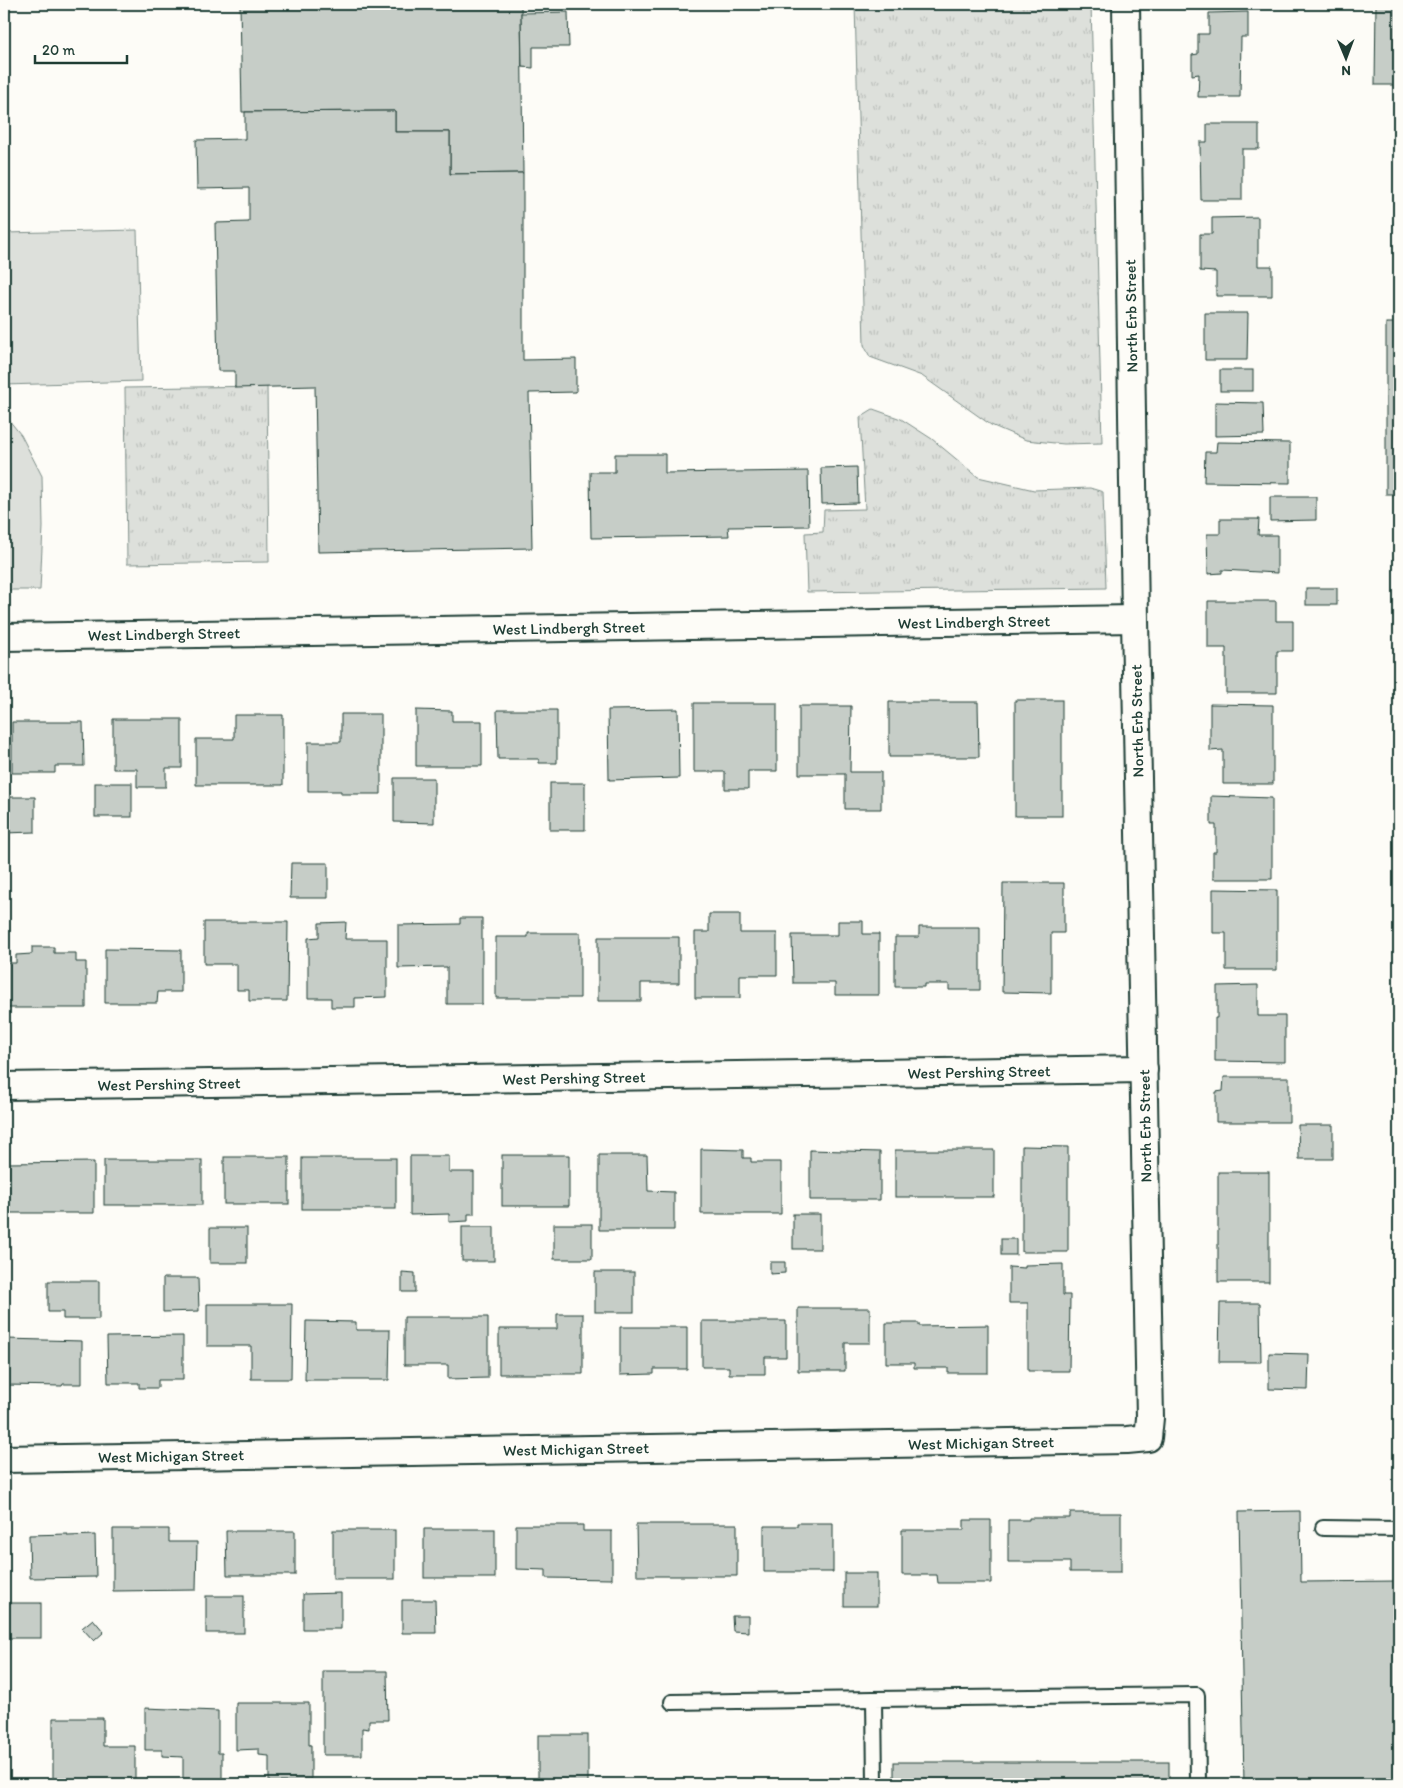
<svg xmlns="http://www.w3.org/2000/svg" width="1403" height="1788" viewBox="0 0 1403 1788" font-family="Itim,sans-serif">
	<style>
		.grass { fill: url(#grass-tufts); stroke: #7e8e88 }
		.pitch { fill: #dde0db; stroke: #7e8e88 }
		.building { fill: #c6cdc7; stroke: #1f3d34 }
		.lines { fill: none; stroke-linecap: round; stroke-linejoin: round }
		.service-casing { stroke: #1f3d34; stroke-width: 18 }
		.minor-casing { stroke: #1f3d34; stroke-width: 30 }
		.service { stroke: #fdfcf7; stroke-width: 14 }
		.minor { stroke: #fdfcf7; stroke-width: 26 }
		.labels { text-anchor: middle; dominant-baseline: central; stroke-width: 4; stroke-linejoin: round; paint-order: stroke }
		.street-label { font-size: 16px; fill: #1f3d34; stroke: #fdfcf7 }
	</style>
	<defs>
		<pattern id="grass-tufts" width="24" height="20" patternUnits="userSpaceOnUse" patternTransform="scale(1.25)"><rect width="24" height="20" fill="#dde0db"/><path d="M3 7l-1-3M5 7V3M7 7l1-3M15 17l-1-3M17 17v-4M19 17l1-3" fill="none" stroke="#bdc1bd"/></pattern>
	</defs>
	<rect width="100%" height="100%" fill="#fdfcf7"/>
	<filter id="ink" filterUnits="userSpaceOnUse"><feTurbulence type="fractalNoise" baseFrequency=".02" numOctaves="2"/><feDisplacementMap in="SourceGraphic" scale="10" xChannelSelector="R" yChannelSelector="G"/><feConvolveMatrix kernelMatrix="1 2 1 2 8 2 1 2 1" color-interpolation-filters="sRGB"/></filter>
	<g filter="url(#ink)">
		<!-- grass -->
		<g class="grass">
			<path d="M 855,4 L 1091,4 L 1102,443 L 1064,444 L 1026,440 L 991,425 L 922,376 L 870,357 L 864,345 Z"/>
			<path d="M 267,386 L 269,562 L 127,564 L 125,388 Z"/>
			<path d="M 873,409 L 901,419 L 932,439 L 978,477 L 1034,490 L 1090,488 L 1103,492 L 1106,588 L 807,592 L 805,533 L 823,532 L 824,510 L 865,509 L 860,417 Z"/>
		</g>
		<!-- pitch -->
		<g class="pitch">
			<path d="M 137,230 L 141,381 L 4,385 L 4,233 Z"/>
			<path d="M 4,414 L 21,435 L 42,476 L 43,527 L 40,590 L 4,590 Z"/>
		</g>
		<!-- building -->
		<g class="building">
			<path d="M 240,4 L 521,4 L 523,173 L 450,174 L 450,132 L 395,132 L 395,111 L 242,112 Z"/>
			<path d="M 1376,4 L 1399,4 L 1399,85 L 1375,85 Z"/>
			<path d="M 568,12 L 569,47 L 533,47 L 533,68 L 522,67 L 521,13 Z"/>
			<path d="M 1248,12 L 1248,37 L 1241,37 L 1240,97 L 1198,97 L 1199,74 L 1192,75 L 1192,55 L 1198,54 L 1198,34 L 1209,34 L 1209,13 Z"/>
			<path d="M 395,111 L 395,132 L 450,132 L 450,174 L 523,173 L 523,360 L 576,359 L 576,392 L 529,393 L 532,548 L 318,552 L 315,386 L 235,388 L 235,371 L 218,371 L 215,223 L 249,222 L 249,188 L 197,189 L 196,140 L 245,139 L 245,112 Z"/>
			<path d="M 1207,124 L 1259,124 L 1259,149 L 1242,149 L 1242,200 L 1201,200 L 1200,142 L 1207,142 Z"/>
			<path d="M 1258,217 L 1258,266 L 1272,266 L 1272,296 L 1216,296 L 1216,272 L 1200,271 L 1200,234 L 1212,234 L 1212,218 Z"/>
			<path d="M 1205,313 L 1248,313 L 1247,360 L 1205,360 Z"/>
			<rect x="1386" y="323" width="13" height="171"/>
			<rect x="1220" y="370" width="33" height="21"/>
			<path d="M 1215,402 L 1263,403 L 1264,435 L 1215,436 Z"/>
			<path d="M 1217,442 L 1290,443 L 1290,483 L 1204,482 L 1205,452 L 1216,452 Z"/>
			<path d="M 615,454 L 665,454 L 665,473 L 808,471 L 809,526 L 728,527 L 729,536 L 591,538 L 590,472 L 615,472 Z"/>
			<path d="M 857,467 L 858,503 L 822,504 L 821,468 Z"/>
			<path d="M 1270,497 L 1316,497 L 1316,520 L 1270,521 Z"/>
			<path d="M 1220,519 L 1259,519 L 1258,535 L 1277,535 L 1277,573 L 1222,570 L 1222,573 L 1208,574 L 1207,534 L 1220,534 Z"/>
			<rect x="1306" y="588" width="31" height="17"/>
			<path d="M 1208,601 L 1276,601 L 1276,621 L 1293,621 L 1293,651 L 1277,651 L 1277,693 L 1226,693 L 1226,648 L 1208,648 Z"/>
			<rect x="1015" y="700" width="47" height="116"/>
			<path d="M 889,702 L 978,702 L 979,757 L 889,757 Z"/>
			<path d="M 694,703 L 777,703 L 777,771 L 748,771 L 748,789 L 725,789 L 725,772 L 694,772 Z"/>
			<path d="M 1210,704 L 1273,705 L 1273,784 L 1223,784 L 1223,750 L 1210,751 Z"/>
			<path d="M 799,706 L 851,706 L 850,772 L 881,772 L 881,809 L 845,809 L 845,774 L 799,774 Z"/>
			<path d="M 678,709 L 679,778 L 609,780 L 608,710 Z"/>
			<path d="M 416,710 L 452,711 L 452,721 L 482,721 L 482,766 L 416,766 Z"/>
			<path d="M 497,710 L 557,710 L 557,763 L 539,763 L 539,759 L 498,759 Z"/>
			<path d="M 341,714 L 381,714 L 381,794 L 341,794 L 341,791 L 308,791 L 308,742 L 341,742 Z"/>
			<path d="M 234,715 L 283,715 L 283,785 L 196,785 L 196,739 L 234,739 Z"/>
			<path d="M 113,719 L 182,719 L 182,768 L 166,768 L 166,787 L 137,787 L 137,769 L 113,769 Z"/>
			<path d="M 12,722 L 83,722 L 84,766 L 55,766 L 55,773 L 12,773 Z"/>
			<path d="M 394,778 L 434,778 L 434,823 L 394,822 Z"/>
			<rect x="95" y="783" width="37" height="34"/>
			<rect x="550" y="783" width="35" height="47"/>
			<path d="M 1211,796 L 1272,798 L 1272,879 L 1213,879 L 1213,852 L 1216,852 L 1216,825 L 1211,825 Z"/>
			<path d="M 4,797 L 35,797 L 35,832 L 4,833 Z"/>
			<path d="M 291,863 L 328,863 L 328,898 L 290,898 Z"/>
			<path d="M 1003,883 L 1064,883 L 1064,933 L 1051,933 L 1051,993 L 1002,992 Z"/>
			<path d="M 1213,889 L 1277,890 L 1277,970 L 1226,970 L 1226,933 L 1213,933 Z"/>
			<path d="M 709,914 L 740,914 L 740,933 L 777,933 L 777,975 L 740,975 L 740,998 L 695,998 L 695,932 L 709,932 Z"/>
			<path d="M 460,918 L 482,918 L 482,1004 L 447,1004 L 447,967 L 398,968 L 398,925 L 460,924 Z"/>
			<path d="M 838,921 L 863,921 L 863,934 L 879,934 L 879,995 L 835,995 L 835,983 L 793,983 L 792,935 L 838,935 Z"/>
			<path d="M 204,922 L 288,922 L 287,1001 L 249,1001 L 249,990 L 237,990 L 237,964 L 204,964 Z"/>
			<path d="M 346,922 L 345,939 L 387,939 L 387,997 L 355,998 L 355,1007 L 331,1007 L 331,998 L 308,998 L 308,938 L 319,937 L 319,923 Z"/>
			<path d="M 919,927 L 980,927 L 980,990 L 949,990 L 949,984 L 924,984 L 924,987 L 895,987 L 895,937 L 919,937 Z"/>
			<path d="M 528,933 L 580,933 L 580,998 L 496,998 L 496,937 L 528,937 Z"/>
			<path d="M 598,937 L 679,937 L 679,983 L 641,983 L 641,1001 L 598,1001 Z"/>
			<path d="M 32,947 L 54,947 L 54,953 L 76,953 L 76,962 L 86,962 L 86,1008 L 4,1008 L 4,963 L 16,963 L 16,955 L 32,954 Z"/>
			<path d="M 105,949 L 181,950 L 181,992 L 158,992 L 157,1003 L 105,1003 Z"/>
			<path d="M 1258,985 L 1258,1016 L 1285,1016 L 1285,1062 L 1215,1061 L 1215,1018 L 1217,1018 L 1217,986 Z"/>
			<path d="M 1224,1077 L 1289,1077 L 1289,1122 L 1216,1122 L 1216,1092 L 1223,1091 Z"/>
			<path d="M 1298,1125 L 1333,1125 L 1333,1159 L 1299,1159 Z"/>
			<path d="M 1022,1146 L 1068,1147 L 1068,1252 L 1022,1252 Z"/>
			<path d="M 701,1149 L 743,1150 L 743,1158 L 751,1158 L 751,1162 L 781,1162 L 781,1214 L 701,1214 Z"/>
			<path d="M 810,1150 L 880,1152 L 880,1200 L 810,1200 Z"/>
			<rect x="895" y="1150" width="99" height="47"/>
			<rect x="502" y="1155" width="67" height="51"/>
			<path d="M 599,1155 L 647,1155 L 648,1191 L 674,1192 L 674,1230 L 599,1230 Z"/>
			<path d="M 410,1156 L 449,1156 L 449,1172 L 474,1172 L 474,1214 L 468,1214 L 468,1221 L 449,1222 L 449,1214 L 410,1215 Z"/>
			<rect x="224" y="1157" width="65" height="47"/>
			<rect x="302" y="1158" width="94" height="51"/>
			<rect x="104" y="1160" width="98" height="45"/>
			<path d="M 94,1162 L 94,1213 L 6,1213 L 6,1163 Z"/>
			<rect x="1218" y="1172" width="51" height="110"/>
			<rect x="793" y="1214" width="27" height="35"/>
			<rect x="554" y="1224" width="38" height="35"/>
			<rect x="462" y="1227" width="32" height="34"/>
			<rect x="210" y="1228" width="37" height="35"/>
			<rect x="1001" y="1239" width="15" height="16"/>
			<path d="M 770,1262 L 785,1262 L 785,1273 L 770,1274 Z"/>
			<path d="M 1063,1264 L 1063,1295 L 1070,1295 L 1069,1371 L 1028,1371 L 1028,1303 L 1009,1303 L 1009,1267 L 1025,1268 L 1025,1265 Z"/>
			<path d="M 402,1272 L 415,1273 L 415,1292 L 402,1292 Z"/>
			<rect x="595" y="1272" width="39" height="40"/>
			<path d="M 163,1278 L 198,1278 L 199,1311 L 163,1312 Z"/>
			<path d="M 48,1281 L 99,1281 L 99,1319 L 63,1319 L 63,1312 L 48,1312 Z"/>
			<path d="M 1220,1303 L 1260,1303 L 1261,1362 L 1219,1362 Z"/>
			<path d="M 207,1304 L 292,1304 L 291,1379 L 251,1379 L 251,1346 L 207,1346 Z"/>
			<path d="M 798,1308 L 870,1308 L 870,1343 L 845,1343 L 845,1371 L 798,1371 Z"/>
			<path d="M 557,1314 L 583,1314 L 583,1374 L 499,1374 L 499,1329 L 557,1329 Z"/>
			<path d="M 404,1317 L 488,1317 L 488,1378 L 448,1379 L 448,1365 L 404,1365 Z"/>
			<path d="M 306,1321 L 356,1322 L 356,1330 L 390,1330 L 389,1380 L 305,1380 Z"/>
			<path d="M 702,1321 L 786,1321 L 786,1357 L 765,1357 L 765,1374 L 729,1374 L 729,1367 L 702,1367 Z"/>
			<path d="M 886,1323 L 919,1323 L 919,1326 L 988,1325 L 988,1373 L 948,1373 L 948,1368 L 914,1368 L 914,1363 L 886,1363 Z"/>
			<path d="M 620,1327 L 687,1327 L 687,1369 L 654,1369 L 654,1374 L 620,1375 Z"/>
			<path d="M 183,1336 L 183,1380 L 158,1380 L 158,1388 L 139,1388 L 139,1383 L 108,1383 L 107,1337 Z"/>
			<path d="M 6,1339 L 82,1341 L 82,1384 L 63,1384 L 62,1386 L 6,1385 Z"/>
			<path d="M 1269,1353 L 1309,1354 L 1308,1390 L 1269,1389 Z"/>
			<path d="M 1300,1511 L 1301,1582 L 1399,1581 L 1399,1784 L 1244,1784 L 1239,1512 Z"/>
			<path d="M 1070,1513 L 1121,1513 L 1121,1572 L 1070,1572 L 1070,1562 L 1008,1562 L 1008,1520 L 1029,1520 L 1029,1518 L 1070,1518 Z"/>
			<path d="M 964,1520 L 991,1520 L 991,1583 L 938,1583 L 937,1575 L 902,1575 L 902,1530 L 964,1530 Z"/>
			<path d="M 797,1523 L 833,1523 L 833,1572 L 764,1572 L 764,1526 L 797,1526 Z"/>
			<path d="M 636,1524 L 737,1524 L 737,1576 L 637,1576 Z"/>
			<path d="M 516,1525 L 583,1525 L 583,1531 L 612,1531 L 612,1579 L 546,1578 L 546,1570 L 516,1569 Z"/>
			<path d="M 113,1529 L 169,1529 L 169,1542 L 197,1542 L 196,1590 L 113,1591 Z"/>
			<rect x="424" y="1529" width="71" height="49"/>
			<rect x="333" y="1530" width="62" height="49"/>
			<path d="M 226,1531 L 295,1531 L 295,1575 L 227,1575 Z"/>
			<path d="M 68,1534 L 68,1536 L 95,1535 L 96,1577 L 30,1578 L 29,1535 Z"/>
			<rect x="844" y="1573" width="33" height="33"/>
			<path d="M 341,1593 L 341,1629 L 303,1629 L 303,1594 Z"/>
			<rect x="206" y="1596" width="38" height="37"/>
			<path d="M 402,1600 L 435,1600 L 436,1633 L 402,1633 Z"/>
			<rect x="7" y="1603" width="34" height="35"/>
			<path d="M 732,1616 L 748,1616 L 748,1632 L 733,1631 Z"/>
			<path d="M 93,1619 L 104,1632 L 94,1641 L 82,1628 Z"/>
			<path d="M 323,1671 L 387,1671 L 388,1720 L 369,1720 L 369,1729 L 362,1728 L 362,1755 L 323,1755 Z"/>
			<path d="M 236,1703 L 309,1703 L 309,1745 L 311,1745 L 311,1782 L 269,1782 L 269,1756 L 259,1755 L 259,1749 L 236,1750 Z"/>
			<path d="M 145,1708 L 218,1711 L 218,1753 L 222,1753 L 222,1784 L 183,1783 L 183,1757 L 162,1756 L 162,1750 L 145,1750 Z"/>
			<path d="M 53,1718 L 103,1718 L 103,1746 L 135,1746 L 135,1784 L 53,1784 Z"/>
			<rect x="538" y="1735" width="50" height="49"/>
			<rect x="894" y="1762" width="275" height="22"/>
		</g>
		<g class="lines">
			<!-- service casing -->
			<g class="service-casing">
				<g id="service">
					<path d="M 1323,1528 L 1399,1529"/>
					<path d="M 672,1702 L 874,1699"/>
					<path d="M 875,1784 L 874,1699 L 1197,1695 L 1198,1784"/>
				</g>
			</g>
			<!-- minor casing -->
			<g class="minor-casing">
				<g id="minor">
					<path d="M 4,637 L 1135,619"/>
					<path d="M 4,1086 L 1144,1069"/>
					<path d="M 4,1459 L 1127,1440 L 1148,1438 L 1150,1418 L 1135,619 L 1126,4"/>
				</g>
			</g>
			<!-- service -->
			<use href="#service" class="service"/>
			<!-- minor -->
			<use href="#minor" class="minor"/>
		</g>
	</g>
	<g class="labels">
		<!-- street labels -->
		<g class="street-label">
			<text transform="translate(1131 316) rotate(-91)">North Erb Street</text>
			<text transform="translate(974 622) rotate(-1)">West Lindbergh Street</text>
			<text transform="translate(569 628) rotate(-1)">West Lindbergh Street</text>
			<text transform="translate(164 634) rotate(-1)">West Lindbergh Street</text>
			<text transform="translate(1137 721) rotate(-91)">North Erb Street</text>
			<text transform="translate(979 1072) rotate(-1)">West Pershing Street</text>
			<text transform="translate(574 1078) rotate(-1)">West Pershing Street</text>
			<text transform="translate(169 1084) rotate(-1)">West Pershing Street</text>
			<text transform="translate(1145 1126) rotate(-91)">North Erb Street</text>
			<text transform="translate(981 1443) rotate(-1)">West Michigan Street</text>
			<text transform="translate(576 1449) rotate(-1)">West Michigan Street</text>
			<text transform="translate(171 1456) rotate(-1)">West Michigan Street</text>
		</g>
	</g>
	<!-- margin -->
	<rect width="1403" height="1788" fill="none" stroke="#fdfcf7" stroke-width="20"/>
	<rect x="10" y="10" width="1383" height="1768" fill="none" stroke="#1f3d34" stroke-width="2" filter="url(#ink)"/>
	<!-- north arrow -->
	<g transform="translate(1346 58) rotate(179)" stroke="#fdfcf7" stroke-width="4" paint-order="stroke">
	<path d="M0-4L9 19L0 12L-9 19Z" fill="#1f3d34"/>
	<text y="-8" font-size="14" font-weight="bold" text-anchor="middle" fill="#1f3d34">N</text>
	</g>
	<!-- scale -->
	<path d="M35 55v8h92v-8" fill="none" stroke="#1f3d34" stroke-width="2.5"/>
	<text x="42" y="55" font-size="15" fill="#1f3d34" stroke="#fdfcf7" stroke-width="4" paint-order="stroke">20 m</text>
</svg>
